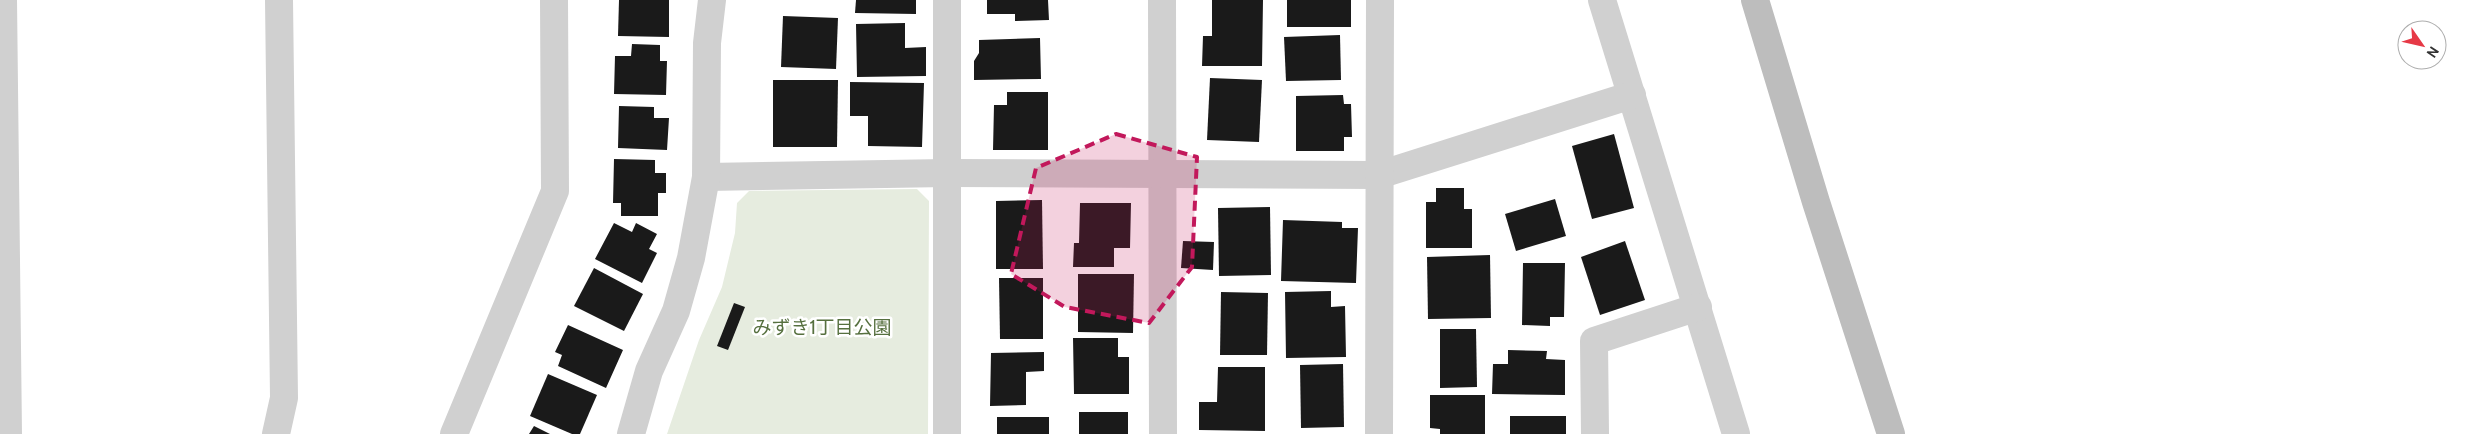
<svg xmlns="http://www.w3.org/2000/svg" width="2467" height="434" viewBox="0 0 2467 434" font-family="Cabin,'Noto Sans JP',sans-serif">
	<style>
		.green { fill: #e6ecdf }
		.building { fill: #1a1a1a }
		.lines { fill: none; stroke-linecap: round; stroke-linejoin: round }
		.street { stroke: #d0d0d0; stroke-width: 28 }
		.secondary { stroke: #bdbdbd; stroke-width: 28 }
		.marked { fill: #c2185b; fill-opacity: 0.2; stroke: #c2185b; stroke-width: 4; stroke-dasharray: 10 6; stroke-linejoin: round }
		.labels { text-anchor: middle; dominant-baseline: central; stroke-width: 5; stroke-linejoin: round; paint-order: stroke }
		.park-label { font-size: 19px; fill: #56703f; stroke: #fff }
	</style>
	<rect width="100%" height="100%" fill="#fff"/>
	<!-- green -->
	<path class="green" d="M 917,189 L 929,201 L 928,434 L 667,434 L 699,340 L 722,287 L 735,233 L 737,203 L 749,191 Z"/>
	<!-- building -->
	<g class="building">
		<path d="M 619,0 L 669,0 L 669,37 L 618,36 Z"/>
		<path d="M 856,0 L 916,0 L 916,14 L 855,13 Z"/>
		<path d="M 987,0 L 1048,0 L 1049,20 L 1015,21 L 1015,14 L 987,14 Z"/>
		<path d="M 1212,0 L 1263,0 L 1262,66 L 1202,66 L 1203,36 L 1212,36 Z"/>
		<rect x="1287" y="0" width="64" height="27"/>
		<path d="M 783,16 L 838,18 L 836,69 L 781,67 Z"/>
		<path d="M 905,23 L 905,48 L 926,47 L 926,76 L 857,77 L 856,24 Z"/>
		<path d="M 1340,35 L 1341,80 L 1286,81 L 1284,37 Z"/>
		<path d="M 1040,38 L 1041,79 L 974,80 L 974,61 L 979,53 L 979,40 Z"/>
		<path d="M 632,44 L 660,45 L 660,61 L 667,61 L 666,95 L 614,94 L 615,56 L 631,56 Z"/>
		<path d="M 1210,78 L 1262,80 L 1259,142 L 1207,140 Z"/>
		<path d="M 773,80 L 838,80 L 837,147 L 773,147 Z"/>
		<path d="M 850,82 L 924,83 L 922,147 L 868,146 L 868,116 L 850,116 Z"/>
		<path d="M 1007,92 L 1048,92 L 1048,150 L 993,150 L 994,105 L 1007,105 Z"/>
		<path d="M 1343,95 L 1344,104 L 1351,104 L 1352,137 L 1344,137 L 1344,151 L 1296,151 L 1296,96 Z"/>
		<path d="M 619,106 L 654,107 L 654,118 L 669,118 L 667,150 L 618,148 Z"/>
		<path d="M 1614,134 L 1634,208 L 1592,219 L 1572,146 Z"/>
		<path d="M 614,159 L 655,160 L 655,173 L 666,173 L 666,193 L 658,193 L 658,216 L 621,216 L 621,203 L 613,203 Z"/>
		<path d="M 1436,188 L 1464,188 L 1464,209 L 1472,209 L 1472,248 L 1426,248 L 1426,202 L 1436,202 Z"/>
		<path d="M 1555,199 L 1566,236 L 1516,251 L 1505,214 Z"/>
		<path d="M 1042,200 L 1043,269 L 996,269 L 996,201 Z"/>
		<path d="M 1080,203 L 1131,203 L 1130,248 L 1114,248 L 1114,267 L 1073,267 L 1074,243 L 1079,243 Z"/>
		<path d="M 1270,207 L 1271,275 L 1219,276 L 1218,208 Z"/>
		<path d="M 1283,220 L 1342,222 L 1342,228 L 1358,228 L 1356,283 L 1281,281 Z"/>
		<path d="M 614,223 L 632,232 L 636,223 L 657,234 L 649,249 L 657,253 L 642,283 L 595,259 Z"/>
		<path d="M 1183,241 L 1214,242 L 1213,270 L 1181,268 Z"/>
		<path d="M 1625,241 L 1645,300 L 1600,315 L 1581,257 Z"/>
		<path d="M 1490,255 L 1491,318 L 1428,319 L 1427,257 Z"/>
		<path d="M 1523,263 L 1565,263 L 1564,317 L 1550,317 L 1550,326 L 1522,325 Z"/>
		<path d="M 594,268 L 643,294 L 624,331 L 574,306 Z"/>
		<path d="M 1078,274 L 1134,274 L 1133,333 L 1078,332 Z"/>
		<path d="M 999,278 L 1043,278 L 1043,339 L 1000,339 Z"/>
		<path d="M 1331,291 L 1331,307 L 1345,306 L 1346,357 L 1286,358 L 1285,292 Z"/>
		<path d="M 1221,292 L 1268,293 L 1267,355 L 1220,355 Z"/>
		<path d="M 734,303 L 745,307 L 728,350 L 717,346 Z"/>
		<path d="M 568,325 L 623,350 L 606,388 L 558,366 L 562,355 L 555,352 Z"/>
		<path d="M 1440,329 L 1476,329 L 1477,387 L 1440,388 Z"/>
		<path d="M 1073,338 L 1118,338 L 1118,357 L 1129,357 L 1129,394 L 1074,394 Z"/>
		<path d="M 1508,350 L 1547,351 L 1546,359 L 1565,360 L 1565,395 L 1492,394 L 1493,364 L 1508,364 Z"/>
		<path d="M 1044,352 L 1044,371 L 1026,372 L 1026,405 L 990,406 L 991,353 Z"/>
		<path d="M 1343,364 L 1344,427 L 1301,428 L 1300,365 Z"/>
		<path d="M 1218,367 L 1265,367 L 1265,431 L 1199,430 L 1199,402 L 1217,402 Z"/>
		<path d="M 548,374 L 597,395 L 580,434 L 572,434 L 530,416 Z"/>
		<path d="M 1430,395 L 1485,395 L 1485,434 L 1440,434 L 1440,429 L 1430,428 Z"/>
		<rect x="1079" y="412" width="49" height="22"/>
		<rect x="1510" y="416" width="56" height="18"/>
		<rect x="997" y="417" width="52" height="17"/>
		<path d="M 534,426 L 550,434 L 529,434 Z"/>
	</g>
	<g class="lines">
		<!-- street -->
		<g class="street">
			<path d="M 3,0 L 8,434"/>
			<path d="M 1162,0 L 1163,434"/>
			<path d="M 1602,0 L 1736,434"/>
			<path d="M 706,177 L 947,173 L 1379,175 L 1632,95"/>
			<path d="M 276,434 L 284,398 L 279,0"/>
			<path d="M 454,434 L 555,191 L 554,0"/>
			<path d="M 631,434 L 649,371 L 676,311 L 691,258 L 706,177 L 707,43 L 712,0"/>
			<path d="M 947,434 L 947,0"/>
			<path d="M 1379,434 L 1380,0"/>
			<path d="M 1595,434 L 1594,341 L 1698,307"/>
		</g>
		<!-- secondary -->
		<path class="secondary" d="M 1755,0 L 1816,202 L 1891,434"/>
	</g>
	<!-- marked area -->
	<path class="marked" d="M 1116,134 L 1197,157 L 1192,267 L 1149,323 L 1065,307 L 1011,274 L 1036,168 Z"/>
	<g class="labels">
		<!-- park labels -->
		<g class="park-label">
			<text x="822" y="327">みずき1丁目公園</text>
		</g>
	</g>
	<!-- north arrow -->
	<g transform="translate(2422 45) rotate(124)"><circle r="24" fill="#ffffff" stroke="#adadad"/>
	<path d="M0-4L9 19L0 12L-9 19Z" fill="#e63946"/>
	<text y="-8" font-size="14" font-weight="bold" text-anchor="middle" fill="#333333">N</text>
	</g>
</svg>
